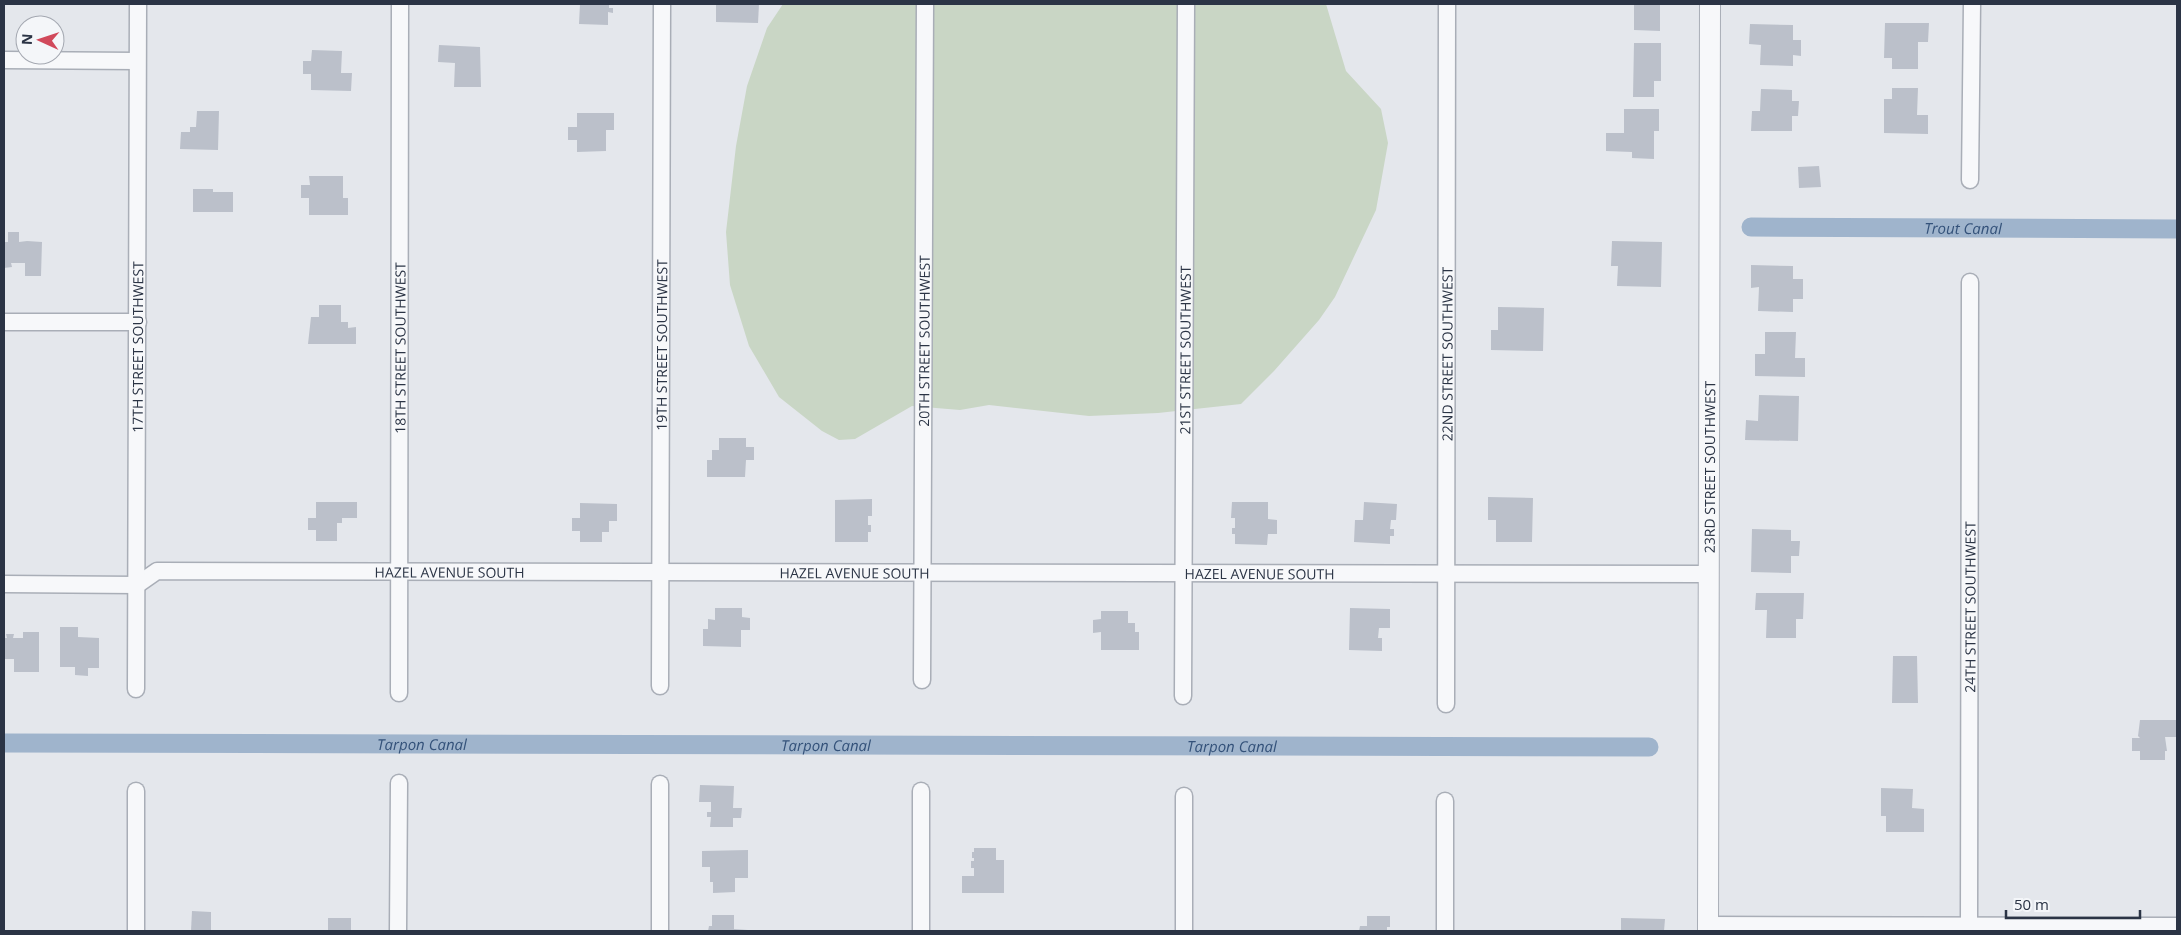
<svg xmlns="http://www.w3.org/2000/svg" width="2181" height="935" viewBox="0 0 2181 935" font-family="'Open Sans',sans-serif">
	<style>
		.green { fill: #c9d6c5 }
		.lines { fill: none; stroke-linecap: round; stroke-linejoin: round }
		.canal { stroke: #9fb4cc; stroke-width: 19 }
		.building { fill: #bbc0ca }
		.minor-casing { stroke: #a9aeb7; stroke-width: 19 }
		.tertiary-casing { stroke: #a9aeb7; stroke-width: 22 }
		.minor { stroke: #f7f8fa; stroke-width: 16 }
		.tertiary { stroke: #f7f8fa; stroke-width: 20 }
		.labels { text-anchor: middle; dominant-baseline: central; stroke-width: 4.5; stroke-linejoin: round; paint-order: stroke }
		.street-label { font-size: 14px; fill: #2b3445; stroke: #f4f6f9 }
		.water-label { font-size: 15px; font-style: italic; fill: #34527a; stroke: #f4f6f9 }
	</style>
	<rect width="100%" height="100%" fill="#e4e7ec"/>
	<!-- green -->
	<path class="green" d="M 783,4 L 1326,4 L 1346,71 L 1381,109 L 1388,143 L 1376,210 L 1335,297 L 1319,320 L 1274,371 L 1241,404 L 1158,413 L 1089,416 L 989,405 L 960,410 L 912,406 L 855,439 L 839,440 L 822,431 L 779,397 L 749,346 L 730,285 L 726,232 L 736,146 L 747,86 L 767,28 Z"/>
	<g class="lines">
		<!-- canal -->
		<g class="canal">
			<path id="s1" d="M 1751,227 L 2177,229"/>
			<path id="s2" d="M 4,743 L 1649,747"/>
		</g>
	</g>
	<!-- building -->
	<g class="building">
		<path d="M 580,4 L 609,4 L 609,8 L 613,8 L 613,13 L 608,12 L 608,25 L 579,24 Z"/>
		<path d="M 716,4 L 759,4 L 758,23 L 716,22 Z"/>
		<path d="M 1634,4 L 1660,4 L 1660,31 L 1634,30 Z"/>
		<path d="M 1885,23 L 1929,23 L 1928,42 L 1918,42 L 1918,69 L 1892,69 L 1892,58 L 1884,58 Z"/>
		<path d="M 1750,24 L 1793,25 L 1793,40 L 1801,40 L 1801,56 L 1793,55 L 1793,66 L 1760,65 L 1761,45 L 1749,44 Z"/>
		<path d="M 1634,43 L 1661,43 L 1661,81 L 1654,81 L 1654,97 L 1633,97 Z"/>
		<path d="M 439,45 L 480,47 L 481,87 L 454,87 L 455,63 L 438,62 Z"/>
		<path d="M 312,50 L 342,51 L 341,73 L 352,73 L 351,91 L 311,90 L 311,74 L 303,74 L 303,61 L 311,61 Z"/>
		<path d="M 1892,88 L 1918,88 L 1917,115 L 1928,115 L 1928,134 L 1884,133 L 1884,99 L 1892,99 Z"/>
		<path d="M 1761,89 L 1792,90 L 1792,101 L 1799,101 L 1798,116 L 1792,116 L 1792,131 L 1751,131 L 1752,111 L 1760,111 Z"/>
		<path d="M 1624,109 L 1659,109 L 1659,131 L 1654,131 L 1654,159 L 1632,158 L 1632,152 L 1606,151 L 1606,133 L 1624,133 Z"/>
		<path d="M 197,111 L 219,111 L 218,150 L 180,149 L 181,132 L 190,132 L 190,127 L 196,127 Z"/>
		<path d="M 577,113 L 614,113 L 614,130 L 606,130 L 606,151 L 577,152 L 577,140 L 568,140 L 568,127 L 577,127 Z"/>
		<path d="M 1819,166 L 1821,187 L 1799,188 L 1798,167 Z"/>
		<path d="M 309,176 L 343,176 L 343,198 L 348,198 L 348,215 L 309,215 L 309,198 L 301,198 L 301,185 L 310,185 Z"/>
		<path d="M 193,189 L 213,189 L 213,192 L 233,192 L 233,212 L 193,212 Z"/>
		<path d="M 8,232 L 19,232 L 19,242 L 27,241 L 42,242 L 41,276 L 25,276 L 25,263 L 11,263 L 12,267 L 4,268 L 4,242 L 8,242 Z"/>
		<path d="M 1612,241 L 1662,242 L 1661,287 L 1617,286 L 1618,266 L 1611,266 Z"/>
		<path d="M 1751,265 L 1793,266 L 1793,279 L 1803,279 L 1803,299 L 1793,299 L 1793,312 L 1758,311 L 1759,287 L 1751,288 Z"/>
		<path d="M 319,305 L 341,305 L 341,322 L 348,322 L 348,328 L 356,327 L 356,344 L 308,344 L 311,317 L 319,317 Z"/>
		<path d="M 1498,307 L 1544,308 L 1543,351 L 1491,350 L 1491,330 L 1498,330 Z"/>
		<path d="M 1765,332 L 1796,332 L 1795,358 L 1805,358 L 1805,377 L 1755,376 L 1755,354 L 1765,354 Z"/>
		<path d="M 1759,395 L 1799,396 L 1798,441 L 1745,440 L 1746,420 L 1758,421 Z"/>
		<path d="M 719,438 L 746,438 L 746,447 L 754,447 L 754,460 L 746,460 L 745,477 L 707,477 L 707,460 L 712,460 L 712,450 L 719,450 Z"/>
		<path d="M 1488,497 L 1533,498 L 1532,542 L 1496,542 L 1496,520 L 1488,520 Z"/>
		<path d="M 872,499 L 872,516 L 868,516 L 868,525 L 871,525 L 871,532 L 868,532 L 868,542 L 835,542 L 835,500 Z"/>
		<path d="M 316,502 L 357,502 L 357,518 L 342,518 L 342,523 L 337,523 L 337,541 L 316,541 L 316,530 L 308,530 L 308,518 L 316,518 Z"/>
		<path d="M 1232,502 L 1268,502 L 1268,519 L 1277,520 L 1277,534 L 1268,534 L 1267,545 L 1235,544 L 1235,534 L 1232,534 L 1232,528 L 1235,528 L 1235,518 L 1231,518 Z"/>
		<path d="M 1364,502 L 1397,504 L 1396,520 L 1391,520 L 1390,529 L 1394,529 L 1394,536 L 1390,536 L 1390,544 L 1354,542 L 1355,520 L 1363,520 Z"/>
		<path d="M 580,503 L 617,504 L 617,521 L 609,521 L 609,532 L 602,532 L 602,542 L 580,542 L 580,531 L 572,531 L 572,518 L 580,518 Z"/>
		<path d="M 1752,529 L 1791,530 L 1791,541 L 1800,541 L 1799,556 L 1791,556 L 1791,573 L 1751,572 Z"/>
		<path d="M 1756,593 L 1804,593 L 1803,619 L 1796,619 L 1796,638 L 1766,638 L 1767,610 L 1755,610 Z"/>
		<path d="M 715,608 L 742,608 L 742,617 L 750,618 L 750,630 L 741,630 L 741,647 L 703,646 L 703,629 L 708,629 L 708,619 L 715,620 Z"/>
		<path d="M 1350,608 L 1390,609 L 1390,628 L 1379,628 L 1378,638 L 1382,638 L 1382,651 L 1349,650 Z"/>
		<path d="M 1101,611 L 1128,611 L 1128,623 L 1135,623 L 1135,632 L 1139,632 L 1139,650 L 1101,650 L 1101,632 L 1093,633 L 1093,620 L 1101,619 Z"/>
		<path d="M 60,627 L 78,627 L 78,637 L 99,638 L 99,668 L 88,668 L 88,676 L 75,675 L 75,667 L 60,667 Z"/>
		<path d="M 23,632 L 39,632 L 39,672 L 14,672 L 14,659 L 4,659 L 4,638 L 7,638 L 6,634 L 14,634 L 13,638 L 23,638 Z"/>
		<path d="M 1893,656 L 1917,656 L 1918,703 L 1892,703 Z"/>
		<path d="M 2140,720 L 2177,720 L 2177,737 L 2165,737 L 2167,751 L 2165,751 L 2165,760 L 2140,760 L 2140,751 L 2132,751 L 2132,738 L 2140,738 L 2138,736 Z"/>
		<path d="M 700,785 L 734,786 L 733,808 L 742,808 L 741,818 L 733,818 L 733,827 L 710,827 L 711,817 L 707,817 L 707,812 L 711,812 L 711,802 L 699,802 Z"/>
		<path d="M 1881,788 L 1913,789 L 1912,808 L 1924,809 L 1924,832 L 1886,832 L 1886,816 L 1881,816 Z"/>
		<path d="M 974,848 L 996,848 L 996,860 L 1004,860 L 1004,893 L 962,893 L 962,876 L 974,876 L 974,868 L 971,868 L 971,861 L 974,861 L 974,858 L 972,858 L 972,852 L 974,852 Z"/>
		<path d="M 748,850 L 748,878 L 735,878 L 735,892 L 713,893 L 713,882 L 710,882 L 710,867 L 702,867 L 702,851 Z"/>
		<path d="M 192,911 L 211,912 L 211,931 L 191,931 Z"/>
		<path d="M 712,915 L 734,915 L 734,929 L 748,930 L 748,931 L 708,931 L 709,926 L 712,926 Z"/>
		<path d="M 1367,916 L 1390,916 L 1390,927 L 1387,927 L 1387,931 L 1359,931 L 1360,926 L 1367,926 Z"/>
		<rect x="328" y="918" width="23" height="13"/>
		<path d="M 1621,918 L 1665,919 L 1664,931 L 1621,931 Z"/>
	</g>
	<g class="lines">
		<!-- minor casing -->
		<g class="minor-casing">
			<g id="minor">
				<path d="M 4,60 L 137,61"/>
				<path d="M 1970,180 L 1972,4"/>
				<path d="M 4,322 L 138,322"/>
				<path id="s3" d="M 4,584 L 137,585 L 157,571 L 1709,574"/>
				<path id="s4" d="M 922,680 L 925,4"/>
				<path id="s5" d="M 660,686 L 662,4"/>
				<path id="s6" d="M 136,689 L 138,4"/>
				<path id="s7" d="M 399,693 L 400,4"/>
				<path id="s8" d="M 1183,696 L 1186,4"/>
				<path id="s9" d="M 1446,704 L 1447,4"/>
				<path d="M 1708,925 L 2177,926"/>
				<path d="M 136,931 L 136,791"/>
				<path d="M 398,931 L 399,783"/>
				<path d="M 660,931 L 660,784"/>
				<path d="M 921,931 L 921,791"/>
				<path d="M 1184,931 L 1184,796"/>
				<path d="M 1445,931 L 1445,801"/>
				<path id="s10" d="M 1969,931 L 1970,282"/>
			</g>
		</g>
		<!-- tertiary casing -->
		<g class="tertiary-casing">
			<g id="tertiary">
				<path id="s11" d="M 1708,931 L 1710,4"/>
			</g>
		</g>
		<!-- minor -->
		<use href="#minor" class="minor"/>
		<!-- tertiary -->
		<use href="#tertiary" class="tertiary"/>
	</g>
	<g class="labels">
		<!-- street labels -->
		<g class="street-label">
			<text stroke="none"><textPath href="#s4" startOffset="339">20TH STREET SOUTHWEST</textPath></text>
			<text stroke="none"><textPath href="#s5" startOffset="341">19TH STREET SOUTHWEST</textPath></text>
			<text stroke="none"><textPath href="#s6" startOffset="342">17TH STREET SOUTHWEST</textPath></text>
			<text stroke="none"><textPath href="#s7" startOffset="345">18TH STREET SOUTHWEST</textPath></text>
			<text stroke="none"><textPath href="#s8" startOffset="346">21ST STREET SOUTHWEST</textPath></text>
			<text stroke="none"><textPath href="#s9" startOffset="350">22ND STREET SOUTHWEST</textPath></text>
			<text stroke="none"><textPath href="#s11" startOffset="464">23RD STREET SOUTHWEST</textPath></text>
			<text stroke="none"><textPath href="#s3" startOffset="450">HAZEL AVENUE SOUTH</textPath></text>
			<text stroke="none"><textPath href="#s3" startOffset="855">HAZEL AVENUE SOUTH</textPath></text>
			<text stroke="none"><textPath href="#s3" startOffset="1260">HAZEL AVENUE SOUTH</textPath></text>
			<text stroke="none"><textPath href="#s10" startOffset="324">24TH STREET SOUTHWEST</textPath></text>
		</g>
		<!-- water labels -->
		<g class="water-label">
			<text stroke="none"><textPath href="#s1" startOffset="212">Trout Canal</textPath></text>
			<text stroke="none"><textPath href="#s2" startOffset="418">Tarpon Canal</textPath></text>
			<text stroke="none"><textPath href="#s2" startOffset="822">Tarpon Canal</textPath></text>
			<text stroke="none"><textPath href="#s2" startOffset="1228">Tarpon Canal</textPath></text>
		</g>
	</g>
	<!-- border -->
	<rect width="2181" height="935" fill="none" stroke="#2b3445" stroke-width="10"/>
	<!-- north arrow -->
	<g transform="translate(40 40) rotate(273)"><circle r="24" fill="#f4f6f9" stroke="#a4a8b1"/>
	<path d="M0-4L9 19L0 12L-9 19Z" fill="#d1495b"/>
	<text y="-8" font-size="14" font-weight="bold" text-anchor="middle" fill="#2b3445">N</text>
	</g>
	<!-- scale -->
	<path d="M2006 910v8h134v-8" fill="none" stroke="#2b3445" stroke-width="2.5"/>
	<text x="2014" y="910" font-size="15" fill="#2b3445" stroke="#f4f6f9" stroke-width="4" paint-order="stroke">50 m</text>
</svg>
